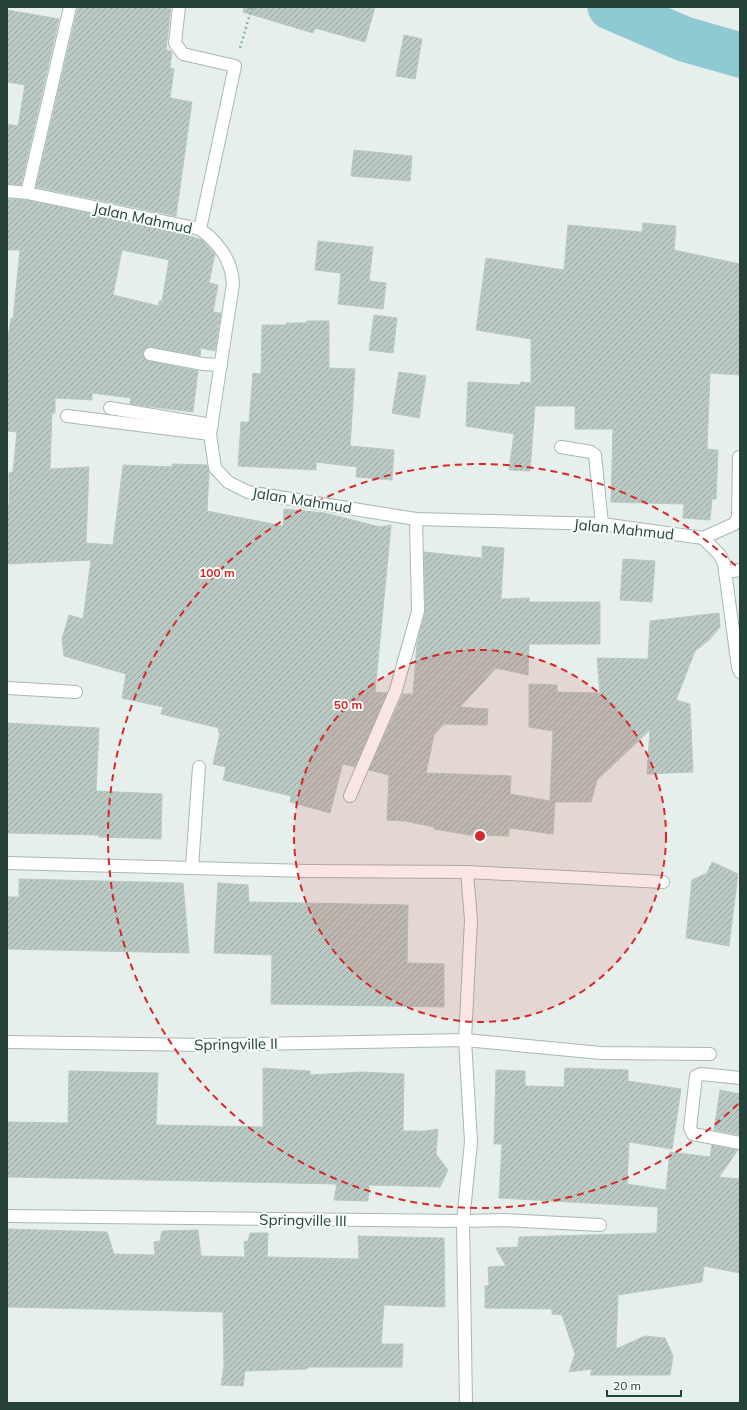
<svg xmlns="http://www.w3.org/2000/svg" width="747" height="1410" viewBox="0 0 747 1410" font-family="Mulish,sans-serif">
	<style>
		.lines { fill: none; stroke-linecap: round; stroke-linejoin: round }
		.river { stroke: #8ec9d4; stroke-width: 45 }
		.building { fill: url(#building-hatch); stroke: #b8c9c2; fill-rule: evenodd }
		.lane-casing { stroke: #a8b8b2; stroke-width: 14 }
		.street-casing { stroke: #a8b8b2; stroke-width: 14 }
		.secondary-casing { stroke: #a4bbb3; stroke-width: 14 }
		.path { stroke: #86b3a5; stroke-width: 2.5; stroke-dasharray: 2 3; stroke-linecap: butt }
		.lane { stroke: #fff; stroke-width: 12 }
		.street { stroke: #fff; stroke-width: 12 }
		.secondary { stroke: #fff; stroke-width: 12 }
		.ring { fill: none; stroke: #d62828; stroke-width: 2; stroke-dasharray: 7 5 }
		.labels { text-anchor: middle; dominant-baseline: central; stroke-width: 4; stroke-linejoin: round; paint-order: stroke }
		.street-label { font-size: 15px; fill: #24423a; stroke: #f7fbf9 }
		.centre { fill: #d62828; stroke: #f7fbf9; stroke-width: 2 }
		.ring-label { font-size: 12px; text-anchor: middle; font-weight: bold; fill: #d62828; stroke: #f7fbf9; stroke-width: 4; stroke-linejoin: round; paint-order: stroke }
	</style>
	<defs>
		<pattern id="building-hatch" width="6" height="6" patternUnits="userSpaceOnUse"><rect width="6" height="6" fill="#bbcac4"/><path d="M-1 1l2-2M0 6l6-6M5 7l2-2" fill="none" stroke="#98a6a0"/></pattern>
	</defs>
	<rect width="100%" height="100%" fill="#e6efeb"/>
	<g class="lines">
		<!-- river -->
		<path class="river" d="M 610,7 L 684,39 L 740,55"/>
	</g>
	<!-- building -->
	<g class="building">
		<path d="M 78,7 L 171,7 L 166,49 L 172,52 L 170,68 L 174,69 L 170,98 L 192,102 L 176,216 L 36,187 Z"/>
		<path d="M 244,7 L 375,7 L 365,42 L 315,28 L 313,33 L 243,12 Z"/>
		<path d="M 7,10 L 59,19 L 21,185 L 7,184 L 7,124 L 18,126 L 25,85 L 7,82 Z"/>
		<path d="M 404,35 L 422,39 L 415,79 L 396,76 Z"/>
		<path d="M 354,150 L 412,156 L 410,181 L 351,176 Z"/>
		<path d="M 7,199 L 26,200 L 174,231 L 202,240 L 215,254 L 209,283 L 218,285 L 213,312 L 221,313 L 215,351 L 201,348 L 200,356 L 151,347 L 145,349 L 143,353 L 145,359 L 149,361 L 198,371 L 193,412 L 130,404 L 131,398 L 92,393 L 92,400 L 55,398 L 55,413 L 52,413 L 50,469 L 89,467 L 86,543 L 113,545 L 123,465 L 172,467 L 172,464 L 207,465 L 209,473 L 207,511 L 283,526 L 284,509 L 325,513 L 380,527 L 391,525 L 375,692 L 387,693 L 355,767 L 344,764 L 342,766 L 330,813 L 290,802 L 291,796 L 223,780 L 226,767 L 213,764 L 220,733 L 218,732 L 219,728 L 161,714 L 163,707 L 122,698 L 126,674 L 64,656 L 62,639 L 69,615 L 83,619 L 91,560 L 7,564 L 7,505 L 9,505 L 9,473 L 13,472 L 17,432 L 7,431 L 8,338 L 11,318 L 13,319 L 20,250 L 7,250 ZM 122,250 L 169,260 L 162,301 L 159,301 L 159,306 L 113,295 Z"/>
		<path d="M 643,223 L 676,226 L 674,250 L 740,264 L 740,375 L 710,373 L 707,449 L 718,450 L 716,499 L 712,499 L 710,520 L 683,518 L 684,504 L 611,502 L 613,429 L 575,429 L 575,406 L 535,406 L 530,471 L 509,470 L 514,434 L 466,426 L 468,382 L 520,385 L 521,382 L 531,383 L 531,339 L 476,330 L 486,258 L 564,270 L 568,225 L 642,232 Z"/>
		<path d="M 318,241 L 373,247 L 369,281 L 386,283 L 383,309 L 338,304 L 341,273 L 315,270 Z"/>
		<path d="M 374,315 L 397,318 L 393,353 L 369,350 Z"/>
		<path d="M 307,321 L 329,321 L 329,368 L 355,369 L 350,446 L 394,450 L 392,480 L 356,477 L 357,467 L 316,462 L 316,470 L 238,466 L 241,422 L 249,422 L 253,373 L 261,374 L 262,325 L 287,325 L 286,323 L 307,323 Z"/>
		<path d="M 399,372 L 426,376 L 419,418 L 392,413 Z"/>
		<path d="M 482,546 L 504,548 L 501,599 L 529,598 L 529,602 L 600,602 L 600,644 L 529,644 L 528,675 L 496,668 L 460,707 L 488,709 L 487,725 L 444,724 L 434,735 L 426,773 L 511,776 L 510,794 L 550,801 L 553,731 L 529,727 L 529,684 L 557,685 L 557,692 L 600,693 L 597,658 L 648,659 L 650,621 L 719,613 L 720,627 L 710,639 L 695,651 L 676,700 L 690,704 L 693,772 L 647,774 L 650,730 L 597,780 L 591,802 L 555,802 L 553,834 L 509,828 L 509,836 L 469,835 L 434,829 L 434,827 L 405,821 L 387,820 L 389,775 L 369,770 L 403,694 L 413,694 L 417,644 L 425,611 L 424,552 L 482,558 Z"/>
		<path d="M 623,559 L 655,561 L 652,602 L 620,600 Z"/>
		<path d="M 7,723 L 99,728 L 96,791 L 162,794 L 161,839 L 99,837 L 99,835 L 7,833 Z"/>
		<path d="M 712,862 L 738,874 L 729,946 L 686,938 L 692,880 L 707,873 Z"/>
		<path d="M 19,879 L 183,883 L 189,953 L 7,949 L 7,897 L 19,897 Z"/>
		<path d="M 218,883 L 248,885 L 249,902 L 408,905 L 407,963 L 444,964 L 444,1007 L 271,1004 L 272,955 L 214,953 Z"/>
		<path d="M 263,1068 L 310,1071 L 310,1075 L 362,1072 L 404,1074 L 403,1131 L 425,1131 L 438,1129 L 436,1154 L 448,1170 L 440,1187 L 369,1185 L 368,1201 L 334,1200 L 337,1184 L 7,1177 L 7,1122 L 68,1123 L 69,1071 L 158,1073 L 156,1125 L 263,1127 Z"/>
		<path d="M 565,1068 L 628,1070 L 628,1081 L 681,1089 L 672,1149 L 629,1142 L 627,1184 L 666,1190 L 670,1152 L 710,1157 L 712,1145 L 738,1150 L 719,1177 L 740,1179 L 740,1273 L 704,1266 L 702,1282 L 618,1295 L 616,1349 L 645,1336 L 665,1338 L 673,1356 L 670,1375 L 590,1375 L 592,1369 L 569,1372 L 575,1354 L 562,1315 L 552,1314 L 552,1309 L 485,1308 L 485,1286 L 489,1285 L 488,1267 L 506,1266 L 496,1248 L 518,1247 L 519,1237 L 657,1233 L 658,1207 L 499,1198 L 502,1144 L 494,1144 L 496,1070 L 525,1071 L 525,1086 L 564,1087 Z"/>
		<path d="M 720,1090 L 740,1094 L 740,1135 L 714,1130 Z"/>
		<path d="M 7,1229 L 107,1232 L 114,1254 L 155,1255 L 154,1242 L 160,1241 L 162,1231 L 198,1230 L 201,1256 L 245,1257 L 244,1242 L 248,1241 L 250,1233 L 268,1233 L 267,1257 L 359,1259 L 358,1236 L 444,1238 L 445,1307 L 384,1305 L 381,1344 L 403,1344 L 402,1367 L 308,1367 L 307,1369 L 245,1371 L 243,1386 L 221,1385 L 224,1366 L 223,1312 L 7,1307 Z"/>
	</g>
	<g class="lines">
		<!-- lane casing -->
		<g class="lane-casing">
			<g id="lane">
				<path d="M 150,354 L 203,364 L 221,365"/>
				<path d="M 110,408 L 212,425"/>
			</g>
		</g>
		<!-- street casing -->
		<g class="street-casing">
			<g id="street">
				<path d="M 179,7 L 175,43 L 183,54 L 235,66 L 200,229"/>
				<path d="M 27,193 L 70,7"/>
				<path d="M 67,416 L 210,434"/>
				<path d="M 561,447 L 591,452 L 595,455 L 602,524"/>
				<path d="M 703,538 L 734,524 L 738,517 L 739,457"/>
				<path d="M 725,572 L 740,570"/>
				<path d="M 7,688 L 76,692"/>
				<path d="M 350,796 L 396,690 L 418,611 L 416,519"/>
				<path d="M 7,863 L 307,871 L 467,872 L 663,882"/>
				<path d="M 192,867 L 199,767"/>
				<path d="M 7,1042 L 206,1045 L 465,1040 L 601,1053 L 710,1054"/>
				<path d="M 740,1078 L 701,1074 L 696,1076 L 690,1128 L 693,1134 L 740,1143"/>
				<path d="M 7,1216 L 463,1221 L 503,1220 L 600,1225"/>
				<path d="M 466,1403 L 463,1221 L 471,1142 L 465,1040 L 471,920 L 467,872"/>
			</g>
		</g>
		<!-- secondary casing -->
		<g class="secondary-casing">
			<path id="secondary" d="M 7,191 L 27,193 L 200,229 C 219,243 232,260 233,284 L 210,434 L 215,468 L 228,482 L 248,492 L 416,519 L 602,524 L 703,538 L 720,555 L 724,564 L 738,667 L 740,672"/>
		</g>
		<!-- path -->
		<path class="path" d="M 240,48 L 252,7"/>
		<!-- lane -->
		<use href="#lane" class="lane"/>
		<!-- street -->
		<use href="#street" class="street"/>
		<!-- secondary -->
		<use href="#secondary" class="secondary"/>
	</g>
	<!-- distance rings -->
	<circle cx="480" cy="836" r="186" fill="#d62828" fill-opacity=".12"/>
	<g class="ring">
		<circle cx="480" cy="836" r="186"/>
		<path d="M738 1104A372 372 0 1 1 738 568"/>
	</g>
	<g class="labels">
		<!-- street labels -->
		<g class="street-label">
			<text transform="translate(143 218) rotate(12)">Jalan Mahmud</text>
			<text transform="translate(302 500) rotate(9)">Jalan Mahmud</text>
			<text transform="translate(624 529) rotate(6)">Jalan Mahmud</text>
			<text transform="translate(236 1044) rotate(-1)">Springville II</text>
			<text transform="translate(303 1220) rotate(1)">Springville III</text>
		</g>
	</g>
	<circle cx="480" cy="836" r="6" class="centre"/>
	<g class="ring-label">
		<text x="217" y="577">100 m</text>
		<text x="348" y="709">50 m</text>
	</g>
	<!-- border -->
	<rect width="747" height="1410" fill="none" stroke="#24423a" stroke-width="16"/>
	<!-- scale -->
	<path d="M607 1390v6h74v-6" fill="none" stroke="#24423a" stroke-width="2"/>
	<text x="613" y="1390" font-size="12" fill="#24423a" stroke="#f7fbf9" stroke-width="3" paint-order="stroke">20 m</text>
</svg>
